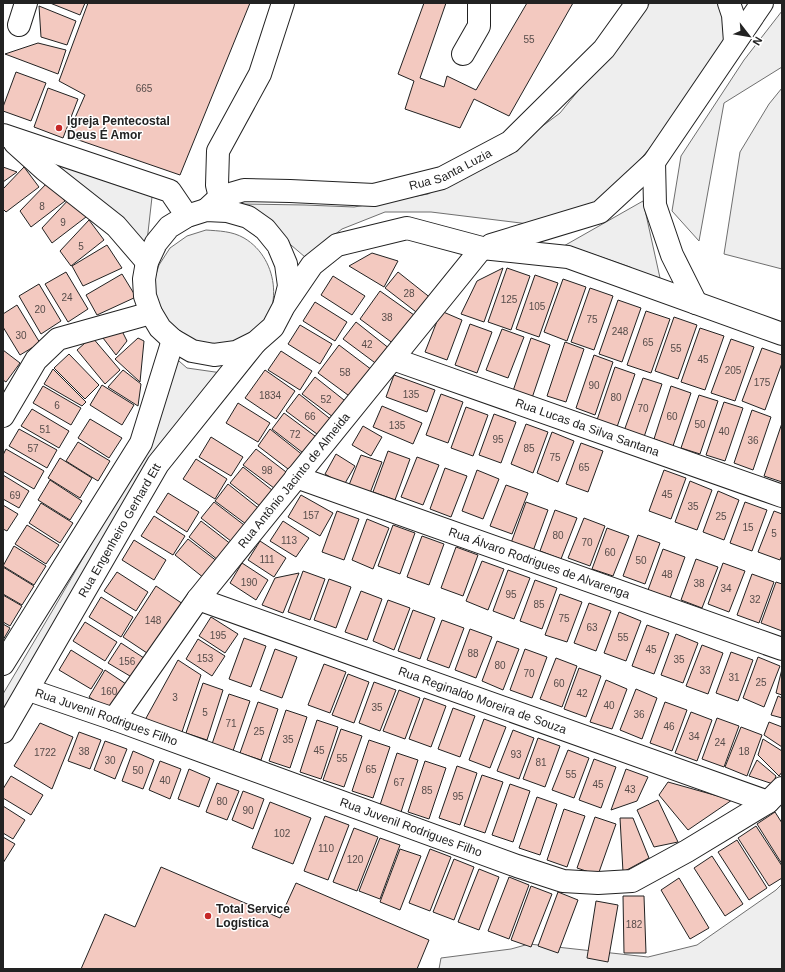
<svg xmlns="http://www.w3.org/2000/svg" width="785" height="972" viewBox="0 0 785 972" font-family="Arial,sans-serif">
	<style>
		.green { fill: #eee; stroke: #6f6f6f }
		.building { fill: #f3c9c0; stroke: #222 }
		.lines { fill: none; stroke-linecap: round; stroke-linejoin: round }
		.minor-casing { stroke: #222; stroke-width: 24 }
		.major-casing { stroke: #222; stroke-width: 24 }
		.minor { stroke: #fff; stroke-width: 22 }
		.major { stroke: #fff; stroke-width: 22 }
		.poi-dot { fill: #c62828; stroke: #fff; stroke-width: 1.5 }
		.labels { text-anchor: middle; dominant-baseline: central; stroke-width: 3; stroke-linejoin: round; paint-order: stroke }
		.number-label { font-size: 10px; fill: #564c4a }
		.poi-label { font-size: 12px; font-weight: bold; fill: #222; stroke: #fff; text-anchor: start }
		.street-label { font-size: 12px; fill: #222; stroke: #fff }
	</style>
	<rect width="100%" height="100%" fill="#fff"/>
	<!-- green -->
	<g class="green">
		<path d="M 650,3 L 718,3 L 727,28 L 723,42 L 670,124 L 623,180 L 583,211 L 537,225 L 431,212 L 385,212 L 342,229 L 305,257 L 243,204 L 305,205 L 354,207 L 428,194 L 509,151 L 560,113 Z"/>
		<path d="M 782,11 L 782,67 L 724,103 L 699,241 L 672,211 L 681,156 L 744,60 Z"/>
		<path d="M 782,88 L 782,269 L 724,254 L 740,152 L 769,104 Z"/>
		<path d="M 62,154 L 132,186 L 152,197 L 146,250 L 49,164 Z"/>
		<path d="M 643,201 L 662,287 L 630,267 L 578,249 L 562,247 Z"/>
		<path d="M 206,230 C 219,231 232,231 244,238 C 280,259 285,316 249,340 C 242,345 221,349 211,352 L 161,322 L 153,284 L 159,265 L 170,248 L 187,236 Z"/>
		<path d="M 172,355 L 187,368 L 222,373 L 3,716 L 3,694 L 54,608 L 149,444 Z"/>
		<path d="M 782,884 L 782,969 L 439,969 L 441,958 L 511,949 L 529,944 L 648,957 L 697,945 L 776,890 Z"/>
	</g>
	<!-- building -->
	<g class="building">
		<path d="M 50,3 L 85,3 L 80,15 Z"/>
		<path d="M 88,3 L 250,3 L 180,175 L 67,136 L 85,95 L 59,81 Z"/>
		<path d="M 424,3 L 446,3 L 420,78 L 444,87 L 447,76 L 476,90 L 527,3 L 573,3 L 509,116 L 474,99 L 460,128 L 405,109 L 414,81 L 398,74 Z"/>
		<path d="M 39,6 L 76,21 L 67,45 L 41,37 Z"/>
		<path d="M 38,43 L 66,50 L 58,74 L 5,54 Z"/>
		<path d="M 16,72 L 46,83 L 31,121 L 3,111 L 3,107 Z"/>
		<path d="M 48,88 L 78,99 L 63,138 L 34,127 Z"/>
		<path d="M 3,167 L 17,172 L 3,182 Z"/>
		<path d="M 24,167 L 39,187 L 6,212 L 3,209 L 3,189 Z"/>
		<path d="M 49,181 L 65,201 L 31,227 L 20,211 Z"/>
		<path d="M 71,197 L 86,217 L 52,243 L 42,228 Z"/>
		<path d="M 89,220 L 104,240 L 71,266 L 60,251 Z"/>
		<path d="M 107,245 L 122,268 L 83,286 L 72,266 Z"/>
		<path d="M 372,253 L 398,261 L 384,287 L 349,266 Z"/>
		<path d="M 503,268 L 484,322 L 461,314 L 477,281 Z"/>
		<path d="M 507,268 L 530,276 L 511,330 L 488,322 Z"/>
		<path d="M 66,272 L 88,309 L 68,322 L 45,284 Z"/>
		<path d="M 398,272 L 432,299 L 420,315 L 385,288 Z"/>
		<path d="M 122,274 L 136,297 L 97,315 L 86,295 Z"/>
		<path d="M 535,275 L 558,283 L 539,337 L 516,329 Z"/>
		<path d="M 333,276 L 365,296 L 352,315 L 321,295 Z"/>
		<path d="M 563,279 L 586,287 L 567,341 L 544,332 Z"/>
		<path d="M 39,284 L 61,321 L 41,334 L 19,296 Z"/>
		<path d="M 590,288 L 613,296 L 594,350 L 571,342 Z"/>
		<path d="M 380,291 L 414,315 L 394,344 L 360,319 Z"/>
		<path d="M 618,300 L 641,308 L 622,362 L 599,354 Z"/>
		<path d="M 315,302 L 347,322 L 335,341 L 303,321 Z"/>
		<path d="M 17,305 L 40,343 L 20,355 L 3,327 L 3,314 Z"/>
		<path d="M 441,311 L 462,320 L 447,360 L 425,352 Z"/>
		<path d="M 646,311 L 670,319 L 651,373 L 627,365 Z"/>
		<path d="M 674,317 L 697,325 L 678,379 L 655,371 Z"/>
		<path d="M 356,322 L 390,349 L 378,365 L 343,339 Z"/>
		<path d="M 470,324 L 492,332 L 477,373 L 455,365 Z"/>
		<path d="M 300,325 L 332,344 L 320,364 L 288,344 Z"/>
		<path d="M 700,328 L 724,336 L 705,390 L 681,382 Z"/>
		<path d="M 121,329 L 127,341 L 116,355 L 103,338 Z"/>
		<path d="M 502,329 L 524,337 L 508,378 L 486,370 Z"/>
		<path d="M 92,337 L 120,370 L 105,384 L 77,350 Z"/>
		<path d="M 138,338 L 144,341 L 140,382 L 115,359 Z"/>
		<path d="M 531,338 L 550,345 L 532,398 L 513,391 Z"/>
		<path d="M 731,339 L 754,347 L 735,401 L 711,393 Z"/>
		<path d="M 565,342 L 584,349 L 566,402 L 547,396 Z"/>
		<path d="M 339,345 L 372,370 L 352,398 L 318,373 Z"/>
		<path d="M 762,348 L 782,355 L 782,363 L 765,410 L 742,401 Z"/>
		<path d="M 3,350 L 20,363 L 6,382 L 3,380 Z"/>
		<path d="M 281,351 L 312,371 L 300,390 L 268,370 Z"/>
		<path d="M 69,354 L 99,385 L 85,399 L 54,368 Z"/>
		<path d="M 594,355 L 613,362 L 595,415 L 576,408 Z"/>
		<path d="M 615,367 L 635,374 L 617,427 L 597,420 Z"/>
		<path d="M 53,369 L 86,402 L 82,406 L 44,384 Z"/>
		<path d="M 123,370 L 141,384 L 138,406 L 108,387 Z"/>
		<path d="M 265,370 L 295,391 L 276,419 L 245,398 Z"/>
		<path d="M 394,375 L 435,390 L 427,412 L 386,397 Z"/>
		<path d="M 315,377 L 349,404 L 337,420 L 302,394 Z"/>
		<path d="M 643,378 L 662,384 L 644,437 L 624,431 Z"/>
		<path d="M 102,385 L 134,405 L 122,425 L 90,405 Z"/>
		<path d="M 43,386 L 81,408 L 71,425 L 33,403 Z"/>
		<path d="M 671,386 L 691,393 L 673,446 L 654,439 Z"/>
		<path d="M 299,394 L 333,421 L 321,437 L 286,411 Z"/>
		<path d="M 441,394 L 463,402 L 448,443 L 426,435 Z"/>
		<path d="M 699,395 L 718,401 L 700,454 L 681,448 Z"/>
		<path d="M 724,402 L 743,408 L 725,461 L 706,455 Z"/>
		<path d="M 238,403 L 270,423 L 258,442 L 226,423 Z"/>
		<path d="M 382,406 L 422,423 L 413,444 L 373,427 Z"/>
		<path d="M 466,407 L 488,415 L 473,456 L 451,448 Z"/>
		<path d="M 32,409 L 69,431 L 59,448 L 21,426 Z"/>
		<path d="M 752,410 L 771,417 L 753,470 L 734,463 Z"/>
		<path d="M 284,413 L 319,439 L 307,456 L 272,429 Z"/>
		<path d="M 494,414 L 516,422 L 501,463 L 479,455 Z"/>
		<path d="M 90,419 L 122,438 L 109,458 L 78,438 Z"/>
		<path d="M 782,423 L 782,482 L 764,476 Z"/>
		<path d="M 526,424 L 548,432 L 533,473 L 511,464 Z"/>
		<path d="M 363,426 L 382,437 L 371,456 L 352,445 Z"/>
		<path d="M 19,429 L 57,450 L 47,468 L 9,446 Z"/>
		<path d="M 270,429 L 304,456 L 292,472 L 258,446 Z"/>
		<path d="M 552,432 L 574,441 L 558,482 L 537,473 Z"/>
		<path d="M 211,437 L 243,457 L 231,476 L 199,457 Z"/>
		<path d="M 78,442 L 110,461 L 98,481 L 66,461 Z"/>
		<path d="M 581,443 L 603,451 L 588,492 L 566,484 Z"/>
		<path d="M 6,449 L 44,471 L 34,489 L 3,471 L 3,455 Z"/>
		<path d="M 256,449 L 290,475 L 278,491 L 243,465 Z"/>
		<path d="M 388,451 L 410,459 L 395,500 L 373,492 Z"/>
		<path d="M 336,454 L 355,466 L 344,485 L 325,474 Z"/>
		<path d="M 361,455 L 382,462 L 370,493 L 349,485 Z"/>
		<path d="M 417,457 L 439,465 L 423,505 L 401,497 Z"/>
		<path d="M 60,458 L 92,478 L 80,498 L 48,478 Z"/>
		<path d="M 196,459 L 227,479 L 215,499 L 183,479 Z"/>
		<path d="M 243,467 L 277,494 L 265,510 L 230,483 Z"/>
		<path d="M 445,468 L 467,476 L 451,517 L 430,509 Z"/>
		<path d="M 477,470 L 499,479 L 483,519 L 462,511 Z"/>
		<path d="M 664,470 L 686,478 L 671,519 L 649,511 Z"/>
		<path d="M 3,475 L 29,491 L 19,508 L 3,499 Z"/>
		<path d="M 50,480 L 82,501 L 70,520 L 38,500 Z"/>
		<path d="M 690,481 L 712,490 L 697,530 L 675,522 Z"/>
		<path d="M 228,484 L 262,511 L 250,527 L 215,501 Z"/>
		<path d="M 506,485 L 528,493 L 512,534 L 490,526 Z"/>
		<path d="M 718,491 L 739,500 L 724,540 L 703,532 Z"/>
		<path d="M 168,493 L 199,512 L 187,532 L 156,512 Z"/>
		<path d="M 301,495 L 333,513 L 320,536 L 288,517 Z"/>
		<path d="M 214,502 L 248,528 L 236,545 L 201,518 Z"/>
		<path d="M 526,502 L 548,510 L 533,551 L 511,543 Z"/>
		<path d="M 745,502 L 767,510 L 752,551 L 730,543 Z"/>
		<path d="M 41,503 L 73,523 L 60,543 L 29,523 Z"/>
		<path d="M 3,505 L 18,514 L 7,531 L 3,529 Z"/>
		<path d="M 555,510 L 577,518 L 561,559 L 540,551 Z"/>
		<path d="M 337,511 L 359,519 L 344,560 L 322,552 Z"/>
		<path d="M 774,511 L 782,514 L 782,555 L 780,560 L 758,552 Z"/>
		<path d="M 154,516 L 185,536 L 173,555 L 141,536 Z"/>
		<path d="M 584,518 L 605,526 L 590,566 L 568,558 Z"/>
		<path d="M 367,519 L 389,528 L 373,569 L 352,560 Z"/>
		<path d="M 201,521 L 236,548 L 223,564 L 189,537 Z"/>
		<path d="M 283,521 L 309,538 L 296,557 L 270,541 Z"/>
		<path d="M 27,525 L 59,545 L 46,564 L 15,544 Z"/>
		<path d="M 393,525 L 415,533 L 400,574 L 378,566 Z"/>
		<path d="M 607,528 L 629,536 L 613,576 L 592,569 Z"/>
		<path d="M 638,535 L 660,543 L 645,584 L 623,576 Z"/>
		<path d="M 422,536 L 444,544 L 429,585 L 407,577 Z"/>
		<path d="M 188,539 L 222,565 L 209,582 L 175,555 Z"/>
		<path d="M 134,540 L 166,560 L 154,580 L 122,560 Z"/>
		<path d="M 260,541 L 286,558 L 274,577 L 248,560 Z"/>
		<path d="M 14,546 L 46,566 L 34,585 L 3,566 Z"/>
		<path d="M 456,547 L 478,555 L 463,596 L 441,588 Z"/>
		<path d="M 663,549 L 685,557 L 670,598 L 648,590 Z"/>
		<path d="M 696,559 L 718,567 L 702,608 L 681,600 Z"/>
		<path d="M 482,561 L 504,569 L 488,610 L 466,601 Z"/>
		<path d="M 242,563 L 268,580 L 256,600 L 230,583 Z"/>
		<path d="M 723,563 L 745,571 L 729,612 L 708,604 Z"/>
		<path d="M 3,567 L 34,586 L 22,605 L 3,594 Z"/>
		<path d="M 508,570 L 530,578 L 514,619 L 493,611 Z"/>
		<path d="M 303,571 L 325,579 L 310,620 L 288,612 Z"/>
		<path d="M 117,572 L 148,592 L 136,611 L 104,591 Z"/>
		<path d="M 299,573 L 283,613 L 262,605 L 275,578 Z"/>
		<path d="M 752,574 L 774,582 L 759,623 L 737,615 Z"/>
		<path d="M 329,579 L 351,587 L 336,628 L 314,620 Z"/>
		<path d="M 535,580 L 557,588 L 542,629 L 520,621 Z"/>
		<path d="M 776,582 L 782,584 L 782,631 L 761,623 Z"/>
		<path d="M 156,586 L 183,604 L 150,655 L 123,637 Z"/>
		<path d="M 361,591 L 382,599 L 367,640 L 345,632 Z"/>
		<path d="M 560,594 L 582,602 L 567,642 L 545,635 Z"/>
		<path d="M 3,595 L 22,606 L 10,626 L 3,622 Z"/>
		<path d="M 101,597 L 133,617 L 121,637 L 89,617 Z"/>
		<path d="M 388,600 L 410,608 L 394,650 L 373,641 Z"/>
		<path d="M 589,603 L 611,611 L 596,651 L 574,643 Z"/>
		<path d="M 413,610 L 435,618 L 420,659 L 398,651 Z"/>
		<path d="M 619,612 L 641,621 L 626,661 L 604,653 Z"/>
		<path d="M 211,617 L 238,634 L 225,653 L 199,636 Z"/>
		<path d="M 442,620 L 464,628 L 449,668 L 427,660 Z"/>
		<path d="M 85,622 L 117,642 L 105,661 L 73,641 Z"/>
		<path d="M 3,624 L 10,628 L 3,640 Z"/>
		<path d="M 647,625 L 669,633 L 654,674 L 632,666 Z"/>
		<path d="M 470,629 L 492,637 L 476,678 L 455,670 Z"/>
		<path d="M 676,634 L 698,643 L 683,683 L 661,675 Z"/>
		<path d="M 244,638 L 266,646 L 251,687 L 229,679 Z"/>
		<path d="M 198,639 L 225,656 L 212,676 L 186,659 Z"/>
		<path d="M 497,641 L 519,649 L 503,690 L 482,681 Z"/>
		<path d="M 121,643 L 147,660 L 135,679 L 108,663 Z"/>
		<path d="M 702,645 L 723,653 L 708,694 L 686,686 Z"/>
		<path d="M 275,649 L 297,657 L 282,698 L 260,690 Z"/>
		<path d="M 525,649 L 547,657 L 532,698 L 510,690 Z"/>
		<path d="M 71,650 L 103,670 L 91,689 L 59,670 Z"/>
		<path d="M 731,652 L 753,660 L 738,701 L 716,693 Z"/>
		<path d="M 758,657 L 780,666 L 764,707 L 743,698 Z"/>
		<path d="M 556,658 L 577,666 L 562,707 L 540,699 Z"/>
		<path d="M 178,660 L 201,675 L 182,732 L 145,720 Z"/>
		<path d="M 324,664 L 346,672 L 330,713 L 308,705 Z"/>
		<path d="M 579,668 L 601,676 L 586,717 L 564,709 Z"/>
		<path d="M 782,669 L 782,695 L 776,693 Z"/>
		<path d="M 105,670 L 129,686 L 112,712 L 89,697 Z"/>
		<path d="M 348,674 L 369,682 L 354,723 L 332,715 Z"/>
		<path d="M 606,680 L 627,689 L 612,729 L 590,722 Z"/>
		<path d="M 374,682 L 396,690 L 380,731 L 359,723 Z"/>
		<path d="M 203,683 L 223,690 L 207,740 L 186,733 Z"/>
		<path d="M 636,689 L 657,698 L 642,739 L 620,730 Z"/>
		<path d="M 399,690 L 420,698 L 405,739 L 383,731 Z"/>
		<path d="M 229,694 L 250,701 L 233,751 L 212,744 Z"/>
		<path d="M 778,696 L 782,698 L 782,718 L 771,715 Z"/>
		<path d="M 424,698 L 446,706 L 431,747 L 409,739 Z"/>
		<path d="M 258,702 L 278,709 L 261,760 L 240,753 Z"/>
		<path d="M 665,702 L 687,710 L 672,751 L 650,743 Z"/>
		<path d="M 453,708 L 475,716 L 460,757 L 438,749 Z"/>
		<path d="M 286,710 L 307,717 L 290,768 L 269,761 Z"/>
		<path d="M 691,712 L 712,720 L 697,761 L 675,753 Z"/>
		<path d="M 717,718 L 739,726 L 724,767 L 702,759 Z"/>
		<path d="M 484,719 L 506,727 L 490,768 L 469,760 Z"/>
		<path d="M 317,720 L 338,727 L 321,779 L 300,772 Z"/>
		<path d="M 769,722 L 782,727 L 782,747 L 764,735 Z"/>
		<path d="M 40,723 L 73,737 L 52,789 L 14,766 Z"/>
		<path d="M 741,727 L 762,735 L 747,776 L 725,767 Z"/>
		<path d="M 341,729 L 362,736 L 344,787 L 323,780 Z"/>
		<path d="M 513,730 L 534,738 L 519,779 L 497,771 Z"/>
		<path d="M 79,732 L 101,740 L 90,769 L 68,761 Z"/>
		<path d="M 538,738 L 560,746 L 545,787 L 523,779 Z"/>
		<path d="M 763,739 L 782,751 L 782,772 L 779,776 L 758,755 Z"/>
		<path d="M 369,740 L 390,747 L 373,798 L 352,791 Z"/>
		<path d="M 105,741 L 127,749 L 115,779 L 94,770 Z"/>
		<path d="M 568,750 L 589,758 L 574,798 L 552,790 Z"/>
		<path d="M 133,751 L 154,760 L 143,789 L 122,781 Z"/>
		<path d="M 397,753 L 418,760 L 401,812 L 380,805 Z"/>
		<path d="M 594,759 L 616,767 L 601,808 L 579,800 Z"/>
		<path d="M 757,760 L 776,776 L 773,784 L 749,776 Z"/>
		<path d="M 160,761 L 181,769 L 170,799 L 149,790 Z"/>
		<path d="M 425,761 L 446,768 L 429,819 L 408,812 Z"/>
		<path d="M 457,766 L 477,773 L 460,825 L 439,818 Z"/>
		<path d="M 189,769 L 210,778 L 199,807 L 178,799 Z"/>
		<path d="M 626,769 L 648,777 L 637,801 L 611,810 Z"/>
		<path d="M 482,775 L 503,782 L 485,833 L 464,826 Z"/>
		<path d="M 11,776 L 43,795 L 31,815 L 3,798 L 3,789 Z"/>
		<path d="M 668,782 L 732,800 L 688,830 L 659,795 Z"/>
		<path d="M 217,783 L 239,791 L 227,820 L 206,812 Z"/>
		<path d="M 510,784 L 530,791 L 513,842 L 492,835 Z"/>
		<path d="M 243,791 L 264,799 L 253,829 L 232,820 Z"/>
		<path d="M 537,797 L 557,804 L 540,855 L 519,848 Z"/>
		<path d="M 658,800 L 678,842 L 654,847 L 637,810 Z"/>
		<path d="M 270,802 L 311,818 L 293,864 L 252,848 Z"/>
		<path d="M 3,806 L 25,820 L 13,839 L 3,833 Z"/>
		<path d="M 564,809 L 585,816 L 567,867 L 547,860 Z"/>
		<path d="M 775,812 L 782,823 L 782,864 L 757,824 Z"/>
		<path d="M 325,816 L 349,825 L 328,880 L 304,871 Z"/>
		<path d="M 595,817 L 616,824 L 598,875 L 577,868 Z"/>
		<path d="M 620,818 L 633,818 L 649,858 L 623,872 Z"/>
		<path d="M 756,826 L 782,866 L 782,878 L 769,886 L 738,838 Z"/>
		<path d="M 354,828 L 378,837 L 357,891 L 333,882 Z"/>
		<path d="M 3,837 L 15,844 L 3,863 Z"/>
		<path d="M 380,838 L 400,845 L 380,899 L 359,891 Z"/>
		<path d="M 737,840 L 767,888 L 749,900 L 718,852 Z"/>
		<path d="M 400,849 L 421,856 L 400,910 L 380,902 Z"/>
		<path d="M 430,849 L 451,857 L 430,911 L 409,903 Z"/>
		<path d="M 712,856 L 743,904 L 725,916 L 694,868 Z"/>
		<path d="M 454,859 L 474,867 L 454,920 L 433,912 Z"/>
		<path d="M 161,867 L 280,918 L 296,883 L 429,940 L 417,969 L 81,969 L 105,914 L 135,927 Z"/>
		<path d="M 479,869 L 499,877 L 479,930 L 458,922 Z"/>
		<path d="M 509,877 L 529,885 L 509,939 L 488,931 Z"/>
		<path d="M 679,878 L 709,928 L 690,939 L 661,890 Z"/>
		<path d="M 531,886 L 552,894 L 531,947 L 511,940 Z"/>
		<path d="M 558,892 L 578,900 L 558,953 L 538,946 Z"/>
		<path d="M 623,896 L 644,896 L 646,953 L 624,953 Z"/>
		<path d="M 596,901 L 618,905 L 608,962 L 587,958 Z"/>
	</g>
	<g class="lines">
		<!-- minor casing -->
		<g class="minor-casing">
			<g id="minor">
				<path d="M 19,25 L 26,3"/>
				<path d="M 463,54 L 479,26 L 479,3"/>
				<path d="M 3,135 L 170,191 L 187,216"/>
				<path d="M 15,143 L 45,170 L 116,226 L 147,262"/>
				<path d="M 220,197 L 217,185 L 218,151 L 260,74 L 283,3"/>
				<path id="s1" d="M 393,359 L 782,496"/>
				<path d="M 3,416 L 36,360 L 58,339 L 151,313"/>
				<path id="s2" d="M 296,477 L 782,649"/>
				<path id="s3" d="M 198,599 L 768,802"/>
				<path id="s4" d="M 29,690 L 114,719 L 517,866 L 563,881 L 598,883 L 632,881 L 687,851 L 768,802 L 782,788"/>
				<path id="s5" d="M 114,719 L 198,599 L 482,248"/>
			</g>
		</g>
		<!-- major casing -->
		<g class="major-casing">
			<g id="major">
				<path d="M 729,3 L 733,15 L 735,42"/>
				<path d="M 654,162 L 655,205 L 672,255 L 696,303"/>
				<path id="s6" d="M 206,210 L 220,197 L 244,190 L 290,191 L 374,195 L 442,178 L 510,142 L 604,49 L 637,3"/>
				<path d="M 491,245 L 600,212 L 654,162 L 762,3"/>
				<path d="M 284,306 L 289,286 L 286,264 L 278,245 L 265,229 L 248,217 L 227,211 L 206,210 L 187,216 L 169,227 L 156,243 L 147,262 L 144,279 L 145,296 L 151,313 L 160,328 L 173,340 L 192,351 L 214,355 L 236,352 L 256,342 L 273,327 L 284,306 L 312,265 L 337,245 L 407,228 L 482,248 L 568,257 L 782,334"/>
				<path d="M 3,664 L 141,443 L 173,340"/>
				<path id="s7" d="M 3,732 L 158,464 L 255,343"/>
			</g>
		</g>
		<!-- minor -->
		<use href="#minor" class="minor"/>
		<!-- major -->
		<use href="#major" class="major"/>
	</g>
	<!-- markers -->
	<g class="poi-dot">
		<circle cx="59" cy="128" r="4"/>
		<circle cx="208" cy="916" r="4"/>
	</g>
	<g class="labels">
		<!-- number labels -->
		<g class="number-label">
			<text x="529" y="39">55</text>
			<text x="144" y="88">665</text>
			<text x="42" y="206">8</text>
			<text x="63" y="222">9</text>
			<text x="81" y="246">5</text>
			<text x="409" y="293">28</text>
			<text x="67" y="297">24</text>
			<text x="509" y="299">125</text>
			<text x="537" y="306">105</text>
			<text x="40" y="309">20</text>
			<text x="387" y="317">38</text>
			<text x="592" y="319">75</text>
			<text x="620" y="331">248</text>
			<text x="21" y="335">30</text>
			<text x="648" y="342">65</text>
			<text x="367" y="344">42</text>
			<text x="676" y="348">55</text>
			<text x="703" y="359">45</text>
			<text x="733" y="370">205</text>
			<text x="345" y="372">58</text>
			<text x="762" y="382">175</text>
			<text x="594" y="385">90</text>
			<text x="411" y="394">135</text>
			<text x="270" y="395">1834</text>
			<text x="616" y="397">80</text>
			<text x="326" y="399">52</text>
			<text x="57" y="405">6</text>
			<text x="643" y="408">70</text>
			<text x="310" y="416">66</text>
			<text x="672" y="416">60</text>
			<text x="700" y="424">50</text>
			<text x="397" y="425">135</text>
			<text x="45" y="429">51</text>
			<text x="724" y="431">40</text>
			<text x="295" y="434">72</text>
			<text x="498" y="439">95</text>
			<text x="753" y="440">36</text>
			<text x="33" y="448">57</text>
			<text x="529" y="448">85</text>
			<text x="555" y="457">75</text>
			<text x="584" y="467">65</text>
			<text x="267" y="470">98</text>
			<text x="667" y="494">45</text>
			<text x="15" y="495">69</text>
			<text x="693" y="506">35</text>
			<text x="311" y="515">157</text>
			<text x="721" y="516">25</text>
			<text x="748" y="527">15</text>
			<text x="774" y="533">5</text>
			<text x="558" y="535">80</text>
			<text x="289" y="540">113</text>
			<text x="587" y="542">70</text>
			<text x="610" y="552">60</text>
			<text x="267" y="559">111</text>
			<text x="641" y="560">50</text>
			<text x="667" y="574">48</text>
			<text x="249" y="582">190</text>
			<text x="699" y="583">38</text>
			<text x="726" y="588">34</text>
			<text x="511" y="594">95</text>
			<text x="755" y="599">32</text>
			<text x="539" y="604">85</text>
			<text x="564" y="618">75</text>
			<text x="153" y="620">148</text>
			<text x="592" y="627">63</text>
			<text x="218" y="635">195</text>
			<text x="623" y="637">55</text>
			<text x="651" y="649">45</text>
			<text x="473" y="653">88</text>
			<text x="205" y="658">153</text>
			<text x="679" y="659">35</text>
			<text x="127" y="661">156</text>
			<text x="500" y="665">80</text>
			<text x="705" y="670">33</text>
			<text x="529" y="673">70</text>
			<text x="734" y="677">31</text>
			<text x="761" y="682">25</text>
			<text x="559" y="683">60</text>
			<text x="109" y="691">160</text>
			<text x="582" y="693">42</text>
			<text x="175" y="697">3</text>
			<text x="609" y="705">40</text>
			<text x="377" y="707">35</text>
			<text x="205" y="712">5</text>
			<text x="639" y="714">36</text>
			<text x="231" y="723">71</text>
			<text x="669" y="726">46</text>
			<text x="259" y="731">25</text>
			<text x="694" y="736">34</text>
			<text x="288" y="739">35</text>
			<text x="720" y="742">24</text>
			<text x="319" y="750">45</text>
			<text x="84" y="751">38</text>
			<text x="744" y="751">18</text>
			<text x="45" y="752">1722</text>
			<text x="516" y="754">93</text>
			<text x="342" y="758">55</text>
			<text x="110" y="760">30</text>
			<text x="541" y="762">81</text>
			<text x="371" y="769">65</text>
			<text x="138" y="770">50</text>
			<text x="571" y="774">55</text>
			<text x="165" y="780">40</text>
			<text x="399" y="782">67</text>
			<text x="598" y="784">45</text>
			<text x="630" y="789">43</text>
			<text x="427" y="790">85</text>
			<text x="458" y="796">95</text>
			<text x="222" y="801">80</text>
			<text x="248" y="810">90</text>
			<text x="282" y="833">102</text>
			<text x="326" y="848">110</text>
			<text x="355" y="859">120</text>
			<text x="634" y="924">182</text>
		</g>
		<!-- poi labels -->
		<g class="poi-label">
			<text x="67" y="121">Igreja Pentecostal<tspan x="67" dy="14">Deus É Amor</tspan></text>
			<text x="216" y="909">Total Service<tspan x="216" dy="14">Logística</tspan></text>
		</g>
		<!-- street labels -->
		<g class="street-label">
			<text stroke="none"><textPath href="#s6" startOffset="255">Rua Santa Luzia</textPath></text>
			<text stroke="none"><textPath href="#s1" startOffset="206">Rua Lucas da Silva Santana</textPath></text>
			<text stroke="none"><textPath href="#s5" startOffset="299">Rua Antônio Jacinto de Almeida</textPath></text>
			<text stroke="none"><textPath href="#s7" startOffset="233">Rua Engenheiro Gerhard Ett</textPath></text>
			<text stroke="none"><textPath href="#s2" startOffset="258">Rua Álvaro Rodrigues de Alvarenga</textPath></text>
			<text stroke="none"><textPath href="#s3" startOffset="302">Rua Reginaldo Moreira de Souza</textPath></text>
			<text stroke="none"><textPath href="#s4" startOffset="82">Rua Juvenil Rodrigues Filho</textPath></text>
			<text stroke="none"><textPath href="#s4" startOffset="406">Rua Juvenil Rodrigues Filho</textPath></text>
		</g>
	</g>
	<!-- border -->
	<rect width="785" height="972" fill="none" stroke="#222222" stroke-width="8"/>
	<!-- north arrow -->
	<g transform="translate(749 36) rotate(121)" stroke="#ffffff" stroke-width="3" paint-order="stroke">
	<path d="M0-3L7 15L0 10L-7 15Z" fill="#222222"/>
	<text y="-6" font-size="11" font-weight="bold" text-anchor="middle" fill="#222222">N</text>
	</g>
</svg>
